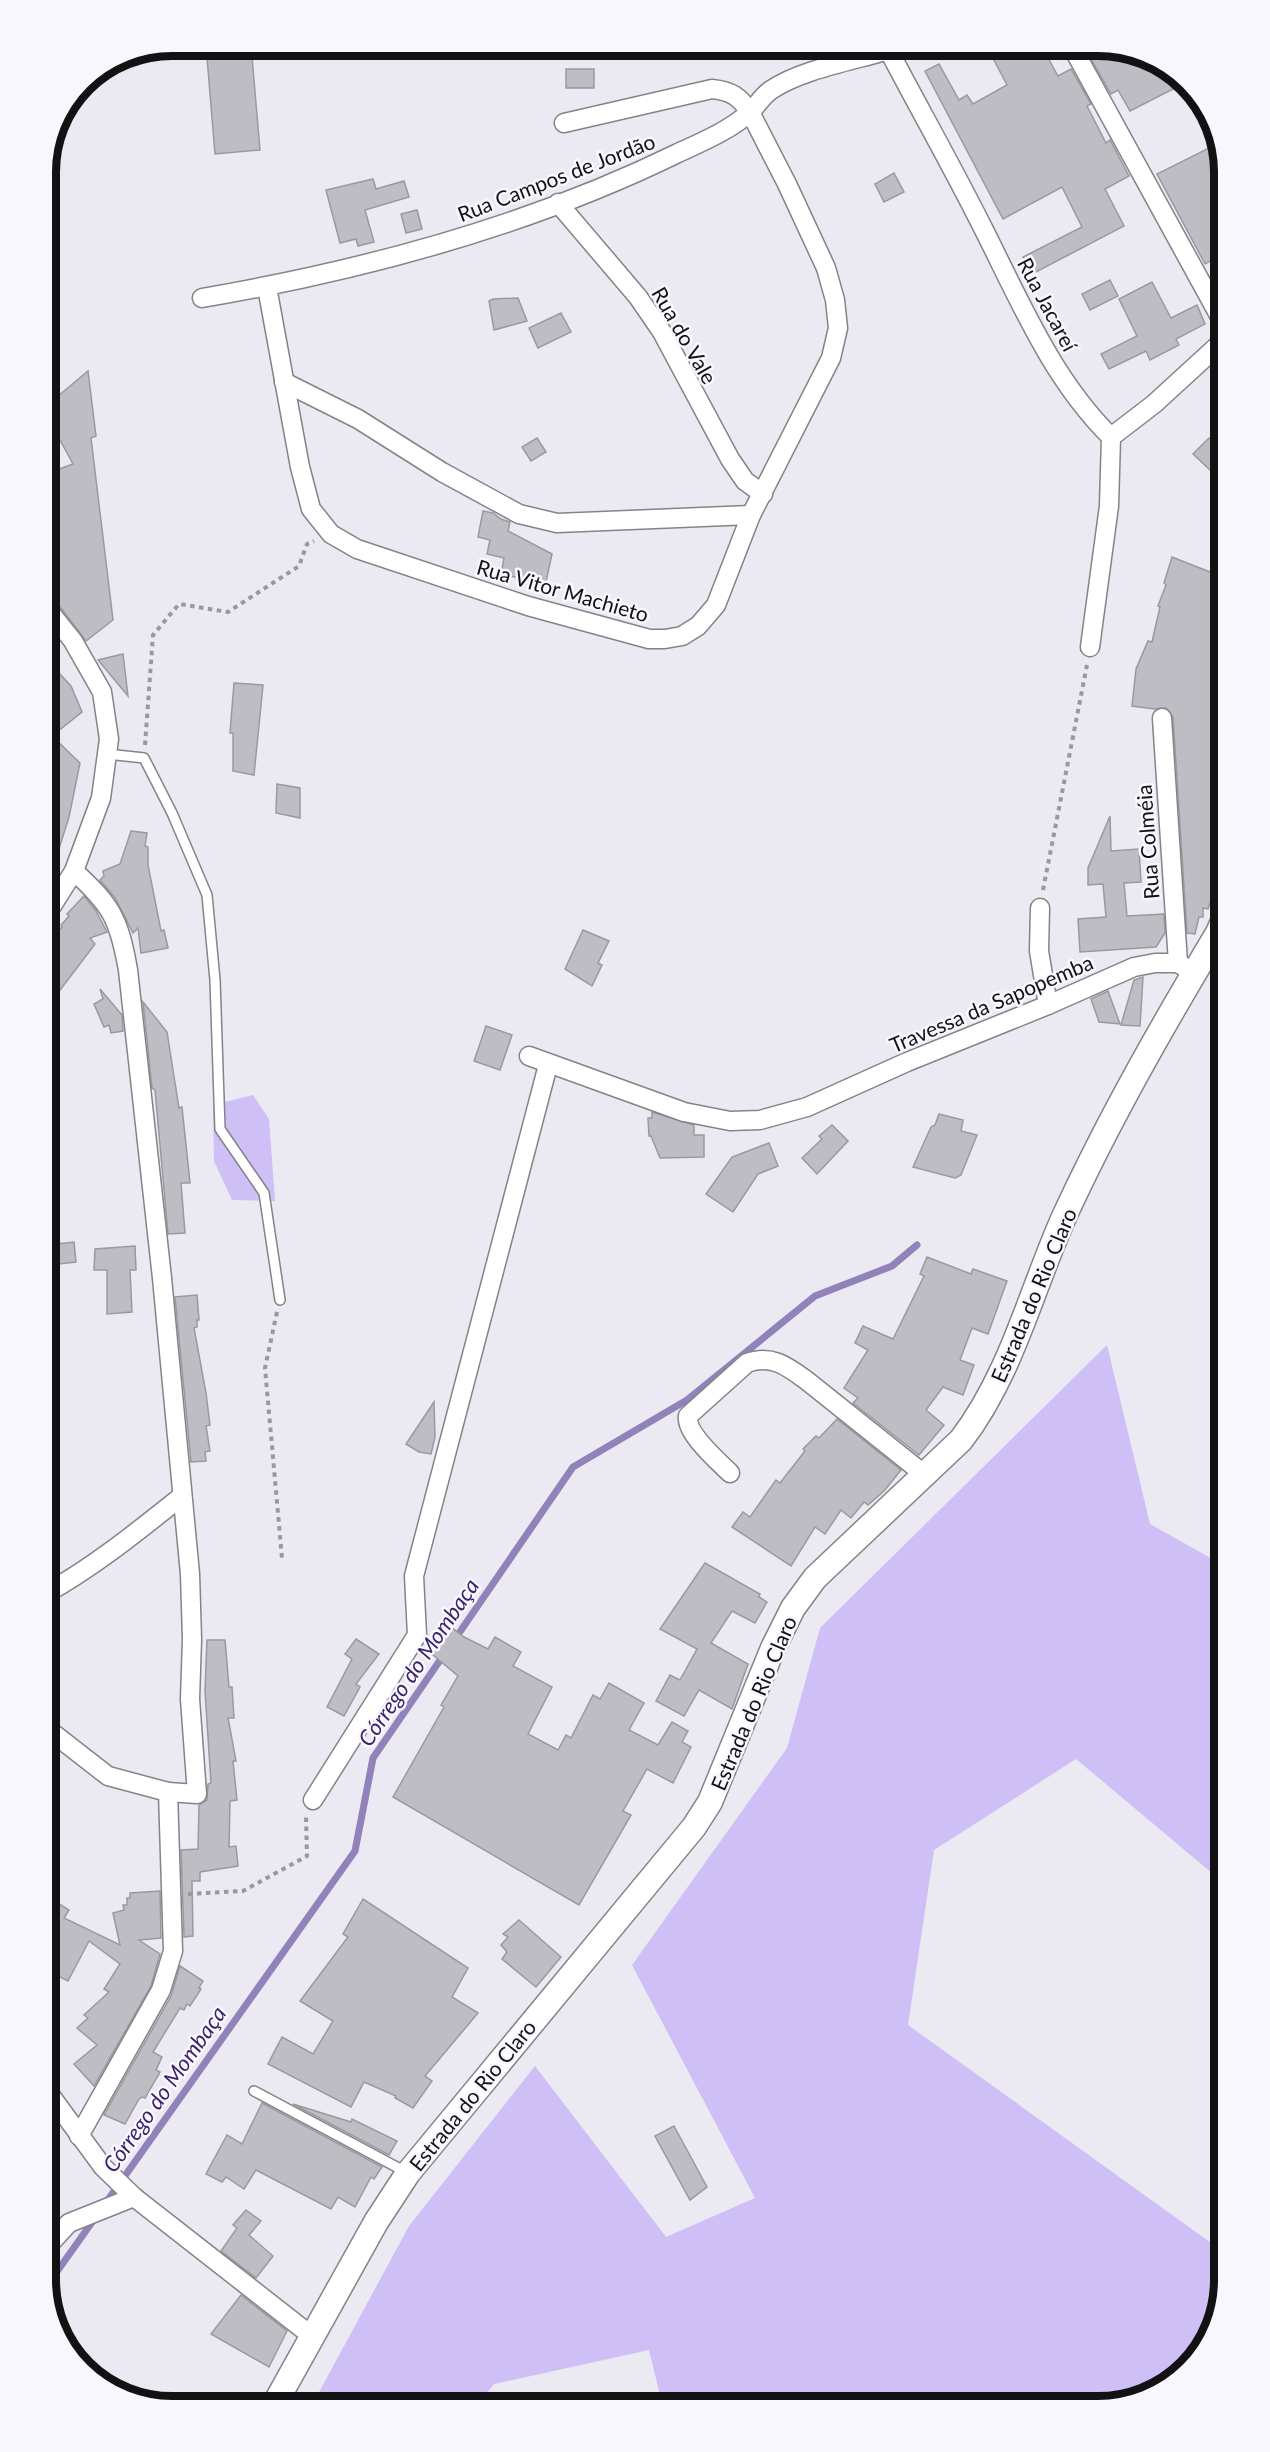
<svg xmlns="http://www.w3.org/2000/svg" width="1270" height="2452" viewBox="0 0 1270 2452" font-family="Lato,sans-serif">
	<style>
		.green { fill: #cebff7 }
		.lines { fill: none; stroke-linecap: round; stroke-linejoin: round }
		.stream { stroke: #9182ba; stroke-width: 7 }
		.building { fill: #bfbdc4; stroke: #9a999f; stroke-width: 1.5 }
		.lane-casing { stroke: #848389; stroke-width: 12 }
		.street-casing { stroke: #848389; stroke-width: 21 }
		.secondary-casing { stroke: #848389; stroke-width: 27 }
		.path { stroke: #99989d; stroke-width: 4; stroke-dasharray: 4.5 4.5; stroke-linecap: butt }
		.lane { stroke: #fff; stroke-width: 9 }
		.street { stroke: #fff; stroke-width: 18 }
		.secondary { stroke: #fff; stroke-width: 24 }
		.labels { text-anchor: middle; dominant-baseline: central; stroke-width: 5; stroke-linejoin: round; paint-order: stroke }
		.street-label { font-size: 21px; fill: #121113; stroke: #f8f7fe }
		.water-label { font-size: 22px; font-style: italic; fill: #3c2367; stroke: #f8f7fe }
		.rim { fill: none; stroke: #121113; stroke-width: 8 }
	</style>
	<rect width="100%" height="100%" fill="#ebe9f1"/>
	<!-- green -->
	<g class="green">
		<path d="M 253,1095 L 269,1119 L 275,1201 L 232,1200 L 214,1161 L 213,1105 Z"/>
		<path d="M 1107,1345 L 1150,1524 L 1225,1566 L 1225,1884 L 1076,1759 L 934,1850 L 908,2025 L 1225,2253 L 1225,2281 L 1204,2351 L 1147,2397 L 1099,2407 L 663,2407 L 649,2350 L 494,2384 L 476,2407 L 311,2407 L 409,2226 L 535,2066 L 666,2237 L 755,2198 L 632,1965 L 787,1748 L 820,1628 Z"/>
	</g>
	<g class="lines">
		<!-- stream -->
		<g class="stream">
			<path d="M 455,1639 L 573,1467 L 687,1400 L 815,1296 L 892,1266 L 917,1245"/>
			<path d="M 105,2204 L 355,1851 L 373,1758 L 445,1653"/>
			<path d="M 46,2287 L 95,2218"/>
		</g>
	</g>
	<!-- building -->
	<g class="building">
		<path d="M 206,45 L 251,45 L 260,150 L 215,154 Z"/>
		<path d="M 986,45 L 1041,45 L 1058,76 L 1071,69 L 1091,104 L 1087,106 L 1106,143 L 1110,140 L 1129,176 L 1105,189 L 1124,226 L 1032,274 L 1023,257 L 1082,227 L 1062,187 L 1003,219 L 925,71 L 939,64 L 959,100 L 967,95 L 973,104 L 1007,85 Z"/>
		<path d="M 1091,45 L 1107,45 L 1169,66 L 1183,84 L 1130,111 L 1118,90 L 1111,94 L 1091,59 L 1097,56 Z"/>
		<rect x="566" y="69" width="28" height="19"/>
		<path d="M 1219,143 L 1225,171 L 1225,253 L 1205,264 L 1157,174 Z"/>
		<path d="M 894,173 L 904,192 L 884,202 L 875,184 Z"/>
		<path d="M 373,179 L 376,189 L 404,181 L 409,197 L 365,210 L 374,242 L 358,246 L 356,239 L 340,243 L 326,190 Z"/>
		<path d="M 417,210 L 422,229 L 406,233 L 401,214 Z"/>
		<path d="M 1110,280 L 1118,296 L 1090,310 L 1082,294 Z"/>
		<path d="M 1152,282 L 1171,318 L 1197,305 L 1205,324 L 1176,339 L 1179,345 L 1150,360 L 1146,351 L 1109,369 L 1101,354 L 1137,336 L 1119,299 Z"/>
		<path d="M 518,298 L 527,321 L 494,330 L 489,301 L 493,299 Z"/>
		<path d="M 561,313 L 571,332 L 538,348 L 529,328 Z"/>
		<path d="M 88,371 L 96,436 L 91,438 L 113,620 L 86,641 L 54,599 L 45,594 L 45,474 L 73,464 L 55,431 L 45,435 L 45,407 Z"/>
		<path d="M 537,438 L 546,452 L 531,461 L 522,447 Z"/>
		<path d="M 1209,438 L 1225,454 L 1225,484 L 1193,454 Z"/>
		<path d="M 483,511 L 493,513 L 501,519 L 510,522 L 508,531 L 552,554 L 546,582 L 501,575 L 504,558 L 487,554 L 490,540 L 478,537 Z"/>
		<path d="M 1225,547 L 1225,799 L 1211,800 L 1212,851 L 1221,852 L 1220,873 L 1208,909 L 1203,908 L 1203,917 L 1199,917 L 1195,934 L 1187,933 L 1173,717 L 1166,708 L 1155,709 L 1132,706 L 1136,669 L 1148,641 L 1152,642 L 1160,607 L 1158,606 L 1166,585 L 1164,583 L 1172,557 L 1210,572 Z"/>
		<path d="M 123,654 L 128,696 L 98,660 Z"/>
		<path d="M 45,658 L 71,686 L 82,712 L 52,736 L 80,763 L 69,817 L 49,880 L 45,879 Z"/>
		<path d="M 234,683 L 263,685 L 254,775 L 233,771 L 233,733 L 230,733 Z"/>
		<path d="M 277,784 L 300,788 L 300,818 L 276,813 Z"/>
		<path d="M 1110,816 L 1111,851 L 1139,849 L 1141,882 L 1124,883 L 1127,916 L 1164,914 L 1165,933 L 1156,947 L 1080,952 L 1078,919 L 1106,917 L 1103,884 L 1088,885 L 1088,868 Z"/>
		<path d="M 131,831 L 147,833 L 145,846 L 148,847 L 148,865 L 161,931 L 164,930 L 168,948 L 141,953 L 138,928 L 133,933 L 115,898 L 100,880 L 104,876 L 103,871 L 120,864 Z"/>
		<path d="M 84,896 L 96,911 L 107,932 L 90,938 L 95,944 L 45,1010 L 45,944 L 62,927 L 61,925 L 69,916 L 67,914 Z"/>
		<path d="M 583,930 L 609,941 L 598,963 L 602,965 L 592,986 L 565,969 Z"/>
		<path d="M 1143,977 L 1140,1026 L 1121,1025 L 1134,980 Z"/>
		<path d="M 100,989 L 122,1015 L 123,1031 L 111,1033 L 109,1025 L 104,1027 L 94,1004 L 103,999 Z"/>
		<path d="M 1108,991 L 1120,1024 L 1099,1022 L 1091,999 Z"/>
		<path d="M 143,1002 L 167,1032 L 179,1108 L 182,1107 L 190,1183 L 181,1183 L 185,1233 L 168,1234 L 155,1090 L 152,1088 Z"/>
		<path d="M 486,1026 L 512,1035 L 500,1070 L 474,1061 Z"/>
		<path d="M 652,1112 L 694,1125 L 694,1135 L 704,1135 L 704,1157 L 660,1158 L 651,1136 L 649,1136 L 648,1118 L 652,1118 Z"/>
		<path d="M 939,1114 L 963,1120 L 961,1131 L 977,1135 L 961,1175 L 955,1178 L 913,1167 L 931,1127 L 935,1125 Z"/>
		<path d="M 832,1125 L 848,1141 L 817,1174 L 802,1158 L 822,1139 L 819,1136 Z"/>
		<path d="M 769,1143 L 778,1166 L 758,1174 L 733,1212 L 706,1194 L 732,1157 Z"/>
		<path d="M 74,1242 L 76,1262 L 59,1264 L 57,1244 Z"/>
		<path d="M 135,1246 L 136,1270 L 130,1270 L 132,1312 L 107,1314 L 107,1270 L 94,1270 L 95,1249 Z"/>
		<path d="M 927,1257 L 971,1274 L 973,1269 L 1007,1281 L 988,1334 L 972,1328 L 960,1360 L 974,1365 L 963,1395 L 943,1387 L 926,1410 L 944,1425 L 919,1455 L 853,1403 L 858,1398 L 844,1388 L 868,1350 L 855,1343 L 863,1326 L 893,1339 L 924,1276 L 920,1274 Z"/>
		<path d="M 197,1295 L 199,1320 L 197,1320 L 197,1327 L 194,1328 L 206,1393 L 210,1425 L 206,1426 L 210,1451 L 205,1452 L 206,1461 L 191,1462 L 175,1297 Z"/>
		<path d="M 434,1402 L 435,1437 L 431,1454 L 419,1452 L 406,1444 Z"/>
		<path d="M 837,1419 L 901,1470 L 884,1491 L 868,1505 L 864,1502 L 851,1518 L 841,1510 L 825,1534 L 815,1527 L 791,1566 L 732,1527 L 743,1512 L 750,1517 L 776,1480 L 780,1483 L 805,1451 L 803,1449 L 816,1436 L 819,1438 Z"/>
		<path d="M 705,1563 L 760,1594 L 759,1597 L 767,1602 L 755,1623 L 732,1611 L 711,1643 L 748,1664 L 732,1709 L 699,1690 L 684,1716 L 656,1701 L 670,1675 L 680,1680 L 697,1649 L 660,1629 Z"/>
		<path d="M 450,1626 L 464,1637 L 488,1649 L 495,1637 L 521,1652 L 513,1666 L 552,1687 L 528,1734 L 558,1750 L 566,1735 L 571,1738 L 593,1695 L 600,1699 L 609,1683 L 644,1703 L 629,1730 L 658,1745 L 672,1722 L 688,1731 L 682,1742 L 691,1747 L 673,1783 L 647,1769 L 623,1811 L 631,1815 L 579,1905 L 393,1797 L 444,1707 L 441,1705 L 458,1676 L 427,1650 Z"/>
		<path d="M 356,1639 L 379,1654 L 356,1684 L 360,1687 L 344,1716 L 327,1707 L 352,1659 L 345,1654 Z"/>
		<path d="M 207,1640 L 225,1640 L 229,1687 L 232,1687 L 234,1718 L 228,1718 L 236,1761 L 233,1761 L 237,1800 L 230,1801 L 229,1847 L 236,1846 L 238,1866 L 200,1872 L 200,1881 L 192,1881 L 193,1936 L 184,1937 L 181,1850 L 198,1849 L 199,1805 L 207,1800 L 208,1784 L 211,1783 L 205,1691 Z"/>
		<path d="M 160,1891 L 161,1938 L 139,1940 L 160,1954 L 151,1986 L 94,2086 L 74,2064 L 97,2045 L 77,2028 L 88,2018 L 84,2015 L 109,1992 L 104,1989 L 120,1964 L 89,1941 L 68,1981 L 46,1970 L 59,1949 L 47,1942 L 45,1945 L 45,1895 L 69,1910 L 64,1918 L 120,1945 L 113,1913 L 124,1910 L 123,1905 L 127,1905 L 127,1898 L 130,1898 L 130,1893 Z"/>
		<path d="M 363,1899 L 468,1968 L 452,1997 L 478,2013 L 425,2076 L 432,2081 L 413,2108 L 395,2098 L 396,2096 L 364,2082 L 351,2107 L 268,2064 L 282,2037 L 313,2054 L 333,2021 L 300,2001 L 348,1937 L 343,1934 Z"/>
		<path d="M 519,1920 L 561,1957 L 536,1987 L 502,1959 L 507,1952 L 501,1945 L 508,1937 L 503,1934 Z"/>
		<path d="M 180,1966 L 203,1981 L 199,1988 L 201,1989 L 190,2006 L 187,2004 L 184,2010 L 180,2008 L 153,2052 L 162,2057 L 156,2070 L 160,2072 L 145,2098 L 142,2097 L 139,2099 L 125,2124 L 104,2115 L 171,1996 Z"/>
		<path d="M 262,2103 L 382,2167 L 374,2179 L 371,2177 L 355,2207 L 338,2197 L 331,2209 L 256,2170 L 244,2189 L 226,2177 L 222,2182 L 206,2174 L 227,2135 L 242,2144 Z"/>
		<path d="M 293,2104 L 351,2122 L 352,2119 L 397,2141 L 389,2155 Z"/>
		<path d="M 674,2126 L 707,2187 L 690,2200 L 655,2136 Z"/>
		<path d="M 246,2210 L 261,2221 L 249,2235 L 273,2256 L 256,2278 L 221,2251 L 237,2228 L 233,2225 Z"/>
		<path d="M 241,2295 L 287,2331 L 269,2367 L 211,2334 Z"/>
	</g>
	<g class="lines">
		<!-- lane casing -->
		<g class="lane-casing">
			<g id="lane">
				<path d="M 107,754 L 144,758 L 172,813 L 207,895 L 215,980 L 220,1129 L 264,1193 L 280,1300"/>
				<path d="M 254,2091 L 406,2172"/>
			</g>
		</g>
		<!-- street casing -->
		<g class="street-casing">
			<g id="street">
				<path d="M 1071,45 L 1225,326"/>
				<path d="M 889,51 C 920,110 953,168 983,228 C 1020,301 1052,379 1111,437 L 1154,404 L 1225,339"/>
				<path d="M 558,203 L 638,297 L 662,332 L 730,459 L 745,481 L 763,494"/>
				<path d="M 267,287 L 300,467 L 311,509 L 331,534 L 357,549 L 528,606 L 649,639 L 665,639 L 682,636 L 698,626 L 716,605 L 751,515 L 831,358 L 838,328 L 835,300 L 826,268 L 787,184 L 750,112 C 739,96 731,91 712,89 L 564,123"/>
				<path d="M 202,298 C 365,270 529,226 678,153 C 702,142 730,130 749,113 C 757,106 762,96 771,90 C 805,67 865,59 904,45"/>
				<path d="M 284,382 L 358,419 L 442,472 L 519,514 L 557,523 L 751,515"/>
				<path d="M 1090,647 L 1109,506 L 1111,437"/>
				<path d="M 1162,718 L 1178,963"/>
				<path d="M 74,871 C 112,906 119,919 128,970 L 162,1278 L 190,1574 L 192,1639 L 190,1699 L 197,1794 L 168,1792"/>
				<path d="M 1040,908 L 1039,951 L 1048,1005"/>
				<path d="M 45,917 L 74,871 L 101,798 L 109,739 L 102,692 L 73,641 L 45,606"/>
				<path d="M 529,1056 L 684,1112 L 730,1121 L 760,1120 L 807,1107 L 907,1062 L 1048,1005 L 1134,967 L 1155,963 L 1178,963 L 1194,973"/>
				<path d="M 730,1473 C 718,1461 685,1433 688,1416 L 747,1363 C 771,1354 787,1366 806,1380 L 925,1475"/>
				<path d="M 45,1594 C 94,1567 138,1531 182,1496"/>
				<path d="M 45,1727 L 108,1776 L 168,1792 L 173,1951 L 161,1990 L 79,2136"/>
				<path d="M 313,1800 L 417,1635 L 414,1576 L 548,1065"/>
				<path d="M 45,2088 L 103,2167 L 134,2197 L 313,2337"/>
				<path d="M 45,2249 L 69,2223 L 134,2197"/>
			</g>
		</g>
		<!-- secondary casing -->
		<g class="secondary-casing">
			<path id="secondary" d="M 273,2407 L 376,2222 L 408,2173 L 694,1827 L 710,1802 L 773,1648 L 793,1608 L 815,1578 L 961,1440 C 1011,1375 1031,1291 1064,1217 C 1109,1119 1163,1025 1218,933 L 1225,917"/>
		</g>
		<!-- path -->
		<g class="path">
			<path d="M 145,745 L 153,635 L 179,604 L 228,612 L 299,566 L 307,544 L 314,541"/>
			<path d="M 1043,890 L 1087,665"/>
			<path d="M 277,1312 L 265,1368 L 282,1558"/>
			<path d="M 188,1894 L 243,1891 L 307,1856 L 306,1817"/>
		</g>
		<!-- lane -->
		<use href="#lane" class="lane"/>
		<!-- street -->
		<use href="#street" class="street"/>
		<!-- secondary -->
		<use href="#secondary" class="secondary"/>
	</g>
	<g class="labels">
		<!-- street labels -->
		<g class="street-label">
			<text transform="translate(556 177) rotate(-21)">Rua Campos de Jordão</text>
			<text transform="translate(1048 304) rotate(62)">Rua Jacareí</text>
			<text transform="translate(685 335) rotate(60)">Rua do Vale</text>
			<text transform="translate(563 590) rotate(16)">Rua Vitor Machieto</text>
			<text transform="translate(1147 842) rotate(-94)">Rua Colméia</text>
			<text transform="translate(991 1003) rotate(-23)">Travessa da Sapopemba</text>
			<text transform="translate(1033 1295) rotate(-67)">Estrada do Rio Claro</text>
			<text transform="translate(753 1703) rotate(-67)">Estrada do Rio Claro</text>
			<text transform="translate(472 2095) rotate(-51)">Estrada do Rio Claro</text>
		</g>
		<!-- water labels -->
		<g class="water-label">
			<text transform="translate(418 1662) rotate(-56)">Córrego do Mombaça</text>
			<text transform="translate(164 2089) rotate(-55)">Córrego do Mombaça</text>
		</g>
	</g>
	<!-- crop -->
	<path d="M0 0H1270V2452H0ZM172 56H1098A116 116 0 0 1 1214 172V2280A116 116 0 0 1 1098 2396H172A116 116 0 0 1 56 2280V172A116 116 0 0 1 172 56Z" fill="#f8f7fe" fill-rule="evenodd"/>
	<path class="rim" d="M172 56H1098A116 116 0 0 1 1214 172V2280A116 116 0 0 1 1098 2396H172A116 116 0 0 1 56 2280V172A116 116 0 0 1 172 56Z"/>
</svg>
